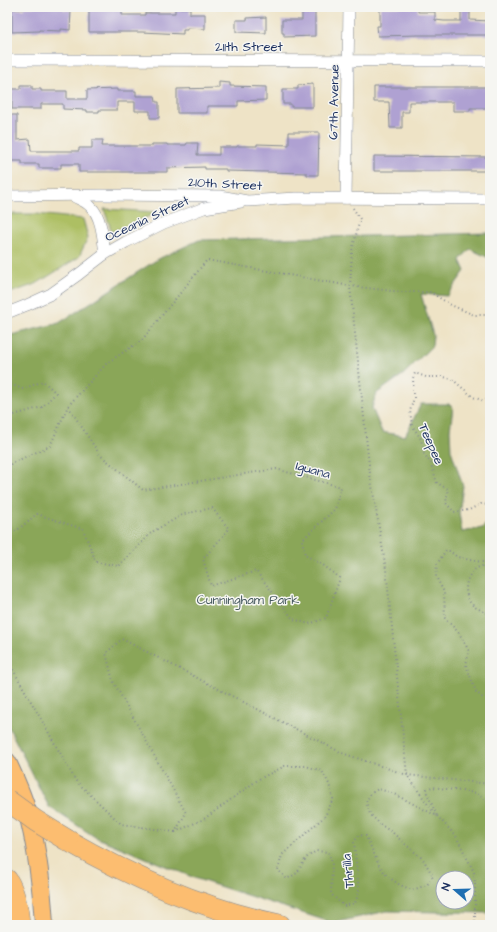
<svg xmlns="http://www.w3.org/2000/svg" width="497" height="932" viewBox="0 0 497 932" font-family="'Architects Daughter',sans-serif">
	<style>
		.green { fill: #adbf63; stroke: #647760 }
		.forest { fill: #8aa659; stroke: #526a5c; fill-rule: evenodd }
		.building { fill: #afa1d2 }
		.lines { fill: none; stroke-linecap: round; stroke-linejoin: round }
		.street-casing { stroke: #848992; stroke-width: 12 }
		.primary-casing { stroke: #848992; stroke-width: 20 }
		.highway-casing { stroke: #848992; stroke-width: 22 }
		.path { stroke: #848992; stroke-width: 2; stroke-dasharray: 1 3; stroke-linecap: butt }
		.street { stroke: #fff; stroke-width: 11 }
		.primary { stroke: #fcbd6f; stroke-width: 18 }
		.highway { stroke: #fcbd6f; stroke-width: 21 }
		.highway-bridge-casing { stroke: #848992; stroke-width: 22; stroke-linecap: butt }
		.highway-bridge { stroke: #fcbd6f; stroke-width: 21 }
		.labels { text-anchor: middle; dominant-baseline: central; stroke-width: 3; stroke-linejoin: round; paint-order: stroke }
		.street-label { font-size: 13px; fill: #1b2f5e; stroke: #f6f6f2 }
		.park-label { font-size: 13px; fill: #475a60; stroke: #f6f6f2 }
	</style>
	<rect width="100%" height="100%" fill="#f6f6f2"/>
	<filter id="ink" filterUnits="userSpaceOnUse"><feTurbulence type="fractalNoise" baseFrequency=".025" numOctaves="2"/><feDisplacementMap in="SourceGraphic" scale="8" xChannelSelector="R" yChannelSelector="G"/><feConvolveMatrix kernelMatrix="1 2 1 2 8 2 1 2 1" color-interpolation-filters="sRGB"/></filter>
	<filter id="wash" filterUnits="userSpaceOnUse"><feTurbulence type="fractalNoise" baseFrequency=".012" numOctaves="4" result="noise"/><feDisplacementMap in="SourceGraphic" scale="16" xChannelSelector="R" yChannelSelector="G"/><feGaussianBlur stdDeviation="0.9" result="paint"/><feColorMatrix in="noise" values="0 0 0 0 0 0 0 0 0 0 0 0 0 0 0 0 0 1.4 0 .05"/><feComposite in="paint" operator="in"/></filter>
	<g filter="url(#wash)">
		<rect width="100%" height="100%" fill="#eee3c6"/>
		<!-- green -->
		<g class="green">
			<path d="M 104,209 L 159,212 L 112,232 Z"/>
			<path d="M 7,214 L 37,214 L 83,219 L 88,237 L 79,257 L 36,284 L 7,294 Z"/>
		</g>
		<!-- forest -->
		<path class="forest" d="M 490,233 L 490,261 L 489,258 L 470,249 L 460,260 L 465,271 L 447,296 L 421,294 L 433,335 L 432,346 L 404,374 L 376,394 L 372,408 L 382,432 L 405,436 L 421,404 L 449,404 L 453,408 L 450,430 L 451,450 L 463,486 L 459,513 L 462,532 L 482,528 L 490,520 L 490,913 L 387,911 L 333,923 L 197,879 L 95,837 L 49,807 L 7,724 L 7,336 L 59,323 L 158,259 L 199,240 ZM 443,878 L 467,878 L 467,902 L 443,902 Z"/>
		<g id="blocks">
			<!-- building -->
			<g class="building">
				<path d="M 24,7 L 64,7 L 64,10 L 71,10 L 70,30 L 61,29 L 61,31 L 39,30 L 39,31 L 12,32 L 12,9 L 24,9 Z"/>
				<path d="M 89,7 L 122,7 L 122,15 L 145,15 L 145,13 L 175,13 L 175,8 L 190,8 L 190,14 L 205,14 L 205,29 L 187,28 L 187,30 L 183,30 L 183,34 L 142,32 L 89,32 Z"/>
				<path d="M 380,7 L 418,7 L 418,12 L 435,12 L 435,20 L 444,21 L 461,21 L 461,7 L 470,7 L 470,20 L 490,21 L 490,35 L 418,35 L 378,36 L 377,26 L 380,26 Z"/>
				<path d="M 302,11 L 315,11 L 315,36 L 284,37 L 284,33 L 282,33 L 282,20 L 302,20 Z"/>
				<path d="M 266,17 L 266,33 L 236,32 L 236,20 L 247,20 L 247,18 Z"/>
				<path d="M 219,82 L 230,83 L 230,86 L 266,87 L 266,100 L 238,101 L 238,106 L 207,106 L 207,113 L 177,113 L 177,89 L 219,88 Z"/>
				<path d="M 313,84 L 313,107 L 291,107 L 291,104 L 283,104 L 283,89 L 298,89 L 298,85 Z"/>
				<path d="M 21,85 L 32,85 L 32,89 L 41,89 L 41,91 L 67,91 L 67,99 L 87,99 L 87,90 L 117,89 L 117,91 L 136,91 L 136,96 L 155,96 L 156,102 L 159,102 L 159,118 L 150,118 L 150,111 L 135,111 L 135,102 L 117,102 L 117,110 L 99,110 L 99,112 L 87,112 L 87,110 L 63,109 L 63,104 L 41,104 L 41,109 L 12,109 L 12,89 L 21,89 Z"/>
				<path d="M 374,87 L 490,87 L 490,102 L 487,102 L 487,108 L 470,108 L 470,111 L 453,111 L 453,102 L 409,102 L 409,112 L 402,112 L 402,128 L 390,128 L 389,102 L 374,102 Z"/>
				<path d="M 7,115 L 17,115 L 17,140 L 30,139 L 31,151 L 79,151 L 79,148 L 92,148 L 92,140 L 103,140 L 102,146 L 152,146 L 152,144 L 167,144 L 167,145 L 186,145 L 187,143 L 198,143 L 197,155 L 219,155 L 219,147 L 237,147 L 237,146 L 257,146 L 257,144 L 289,145 L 289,132 L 319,132 L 318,175 L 307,175 L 307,173 L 226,171 L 226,169 L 205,169 L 205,167 L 167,168 L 167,172 L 79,172 L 79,164 L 61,164 L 61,168 L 39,168 L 39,164 L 22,164 L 22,161 L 7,161 Z"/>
				<path d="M 374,156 L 490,157 L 490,171 L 374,171 Z"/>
			</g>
		</g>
	</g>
	<g filter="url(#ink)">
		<use href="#blocks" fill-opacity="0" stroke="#848992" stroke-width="1"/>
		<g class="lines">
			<!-- street casing -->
			<g class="street-casing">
				<g id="street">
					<path d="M 7,60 L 490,61"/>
					<path d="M 7,196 L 101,195 L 220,196 L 247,201 L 296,198 L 490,199"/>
					<path d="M 75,197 C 81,200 87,202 91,207 C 102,217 103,240 105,254"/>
					<path d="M 346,198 L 349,7"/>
					<path d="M 7,313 L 27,305 L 51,294 L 79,274 L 105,254 L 126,242 L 164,223 L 204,208 L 241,202"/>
				</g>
			</g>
			<!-- primary casing -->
			<g class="primary-casing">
				<path id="primary" d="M 7,762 C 16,781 25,801 30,822 C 38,855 42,890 44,925"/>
			</g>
			<!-- highway casing -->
			<g class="highway-casing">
				<g id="highway">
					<path d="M 67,840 C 133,878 206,910 280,925"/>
					<path d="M 7,880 C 15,893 18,909 19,925"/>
				</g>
			</g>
			<!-- path -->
			<g class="path">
				<path d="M 353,208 L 360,219 L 352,251 L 350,286 L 370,474 L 386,569 L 407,775 L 434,813"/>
				<path d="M 7,383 L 23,389 L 43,381 L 56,393 L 42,407 L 7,417"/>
				<path d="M 490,399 L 484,401 L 473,397 L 452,379 L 444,377 L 426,377 L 415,373 L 413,378 L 414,398 L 410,411 L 412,425 L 421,439 L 424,454 L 431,463 L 437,483 L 448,489 L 446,503 L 454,512 L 469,510 L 481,504 L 490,505"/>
				<path d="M 7,467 L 12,463 L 50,446 L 68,406 L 107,363 L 142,340 L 207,260 L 350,286 L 401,292 L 430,292 L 451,305 L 474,315 L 490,315"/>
				<path d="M 7,532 L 16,531 L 37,514 L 83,529 L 96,562 L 119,566 L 152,532 L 184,514 L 212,508 L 229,529 L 203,559 L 211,586 L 256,571 L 293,619 L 309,624 L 326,618 L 340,578 L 323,565 L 305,555 L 302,540 L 335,509 L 341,487 L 276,469 L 143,490 L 100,455 L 68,406"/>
				<path d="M 490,558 L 482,562 L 470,560 L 457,557 L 450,551 L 446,550 L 437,564 L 436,577 L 444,592 L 445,618 L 459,633 L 469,651 L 466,665 L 476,692 L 482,697 L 490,696"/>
				<path d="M 490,563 C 485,565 477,567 473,571 C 463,581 464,600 475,607 C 480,610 485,612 490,614"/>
				<path d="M 7,659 L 76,781 L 121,824 L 175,832 L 186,813 L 113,681 L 106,653 L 122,639 L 342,753 L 407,775 L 490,784"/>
				<path d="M 437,816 L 456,836 L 474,872 L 475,884 L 475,925"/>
				<path d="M 175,832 L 204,819 L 259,779 L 285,766 L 306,766 L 322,771 L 329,784 L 333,799 L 325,816 L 282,855 L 278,870 L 287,879 L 297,873 L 306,858 L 316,851 L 328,852 L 332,862 L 331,894 L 344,906 L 355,903 L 359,892 L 354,842 L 359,835 L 366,836 L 379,865 L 387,876 L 400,885 L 412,890 L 427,885 L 433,876 L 423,859 L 405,844 L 393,833 L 381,825 L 370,814 L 366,802 L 371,793 L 378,789 L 390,792 L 437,816 L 427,793 L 427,789 L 432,787 L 476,793 L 487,801 L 490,816"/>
			</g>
			<!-- street -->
			<use href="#street" class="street"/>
			<!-- primary -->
			<use href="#primary" class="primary"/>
			<!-- highway -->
			<use href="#highway" class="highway"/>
			<!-- highway-bridge casing -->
			<g class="highway-bridge-casing">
				<path id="highway-bridge" d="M 7,800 L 36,821 L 67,840"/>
			</g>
			<!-- highway-bridge -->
			<use href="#highway-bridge" class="highway-bridge"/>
		</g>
	</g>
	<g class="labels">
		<!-- street labels -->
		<g class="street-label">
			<text x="249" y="47">211th Street</text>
			<text transform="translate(334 102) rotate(-89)">67th Avenue</text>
			<text transform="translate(225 184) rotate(3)">210th Street</text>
			<text transform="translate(147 219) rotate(-25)">Oceania Street</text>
			<text transform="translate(431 444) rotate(66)">Teepee</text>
			<text transform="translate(313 470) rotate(15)">Iguana</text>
			<text transform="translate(348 871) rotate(-95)">Thrilla</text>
		</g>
		<!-- park labels -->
		<g class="park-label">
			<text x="248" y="600">Cunningham Park</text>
		</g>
	</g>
	<!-- margin -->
	<rect width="497" height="932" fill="none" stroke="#f6f6f2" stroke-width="24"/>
	<!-- north arrow -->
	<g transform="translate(455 890) rotate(290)"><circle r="19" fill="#f6f6f2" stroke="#9ea6b7"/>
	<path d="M0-3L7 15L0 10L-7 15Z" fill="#1f6fb2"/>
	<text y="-6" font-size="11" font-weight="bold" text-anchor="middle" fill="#1b2f5e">N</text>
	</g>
</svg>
